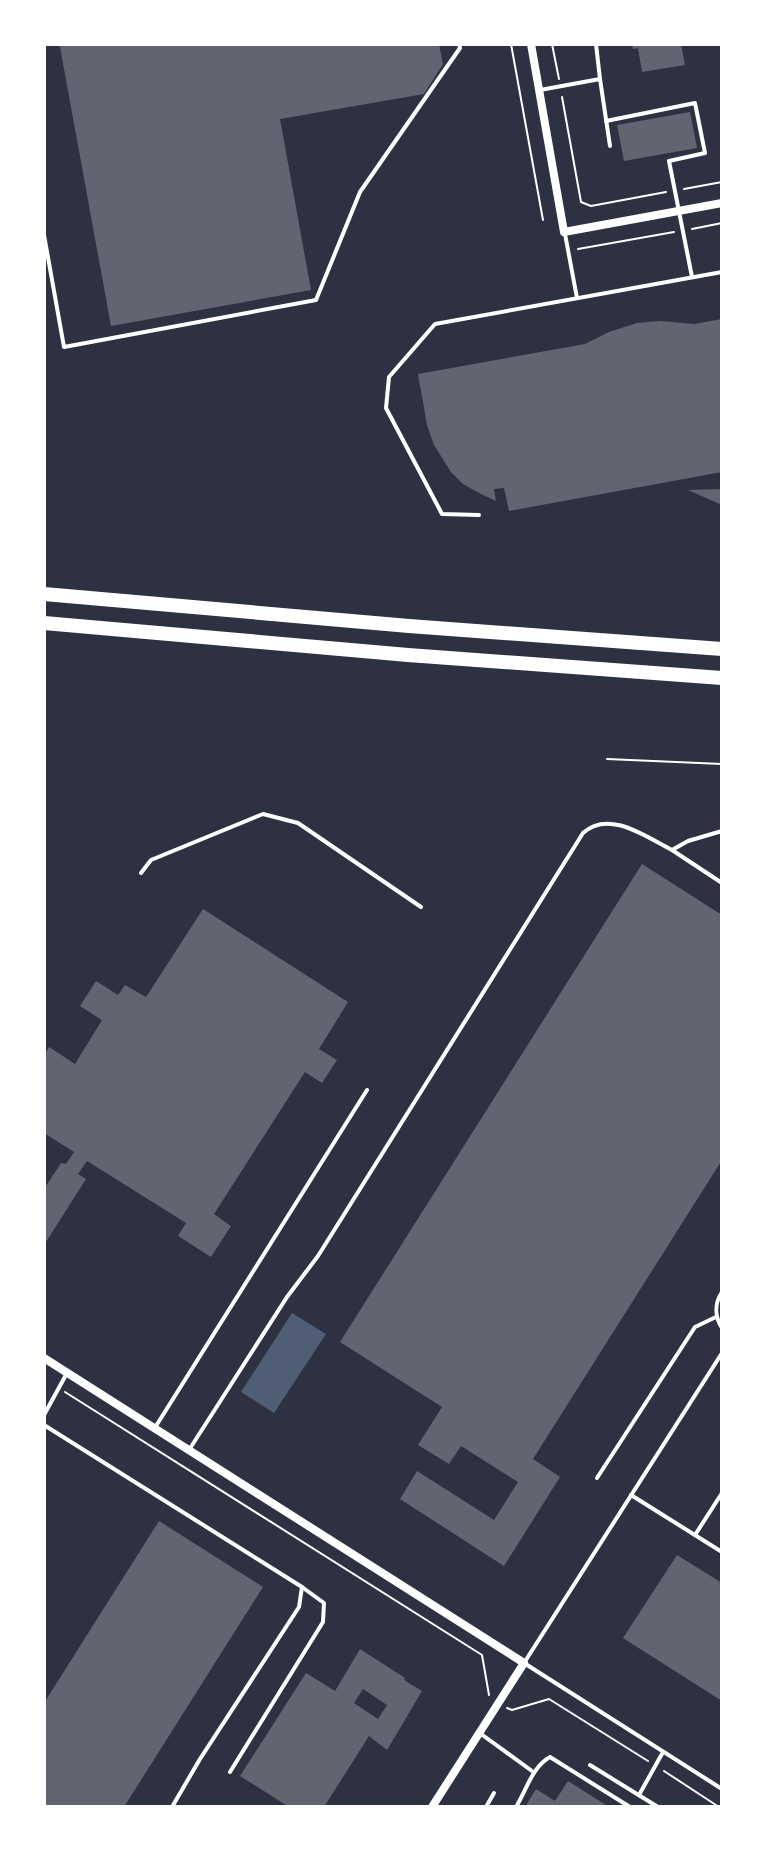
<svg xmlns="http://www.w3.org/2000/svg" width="766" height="1851" viewBox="0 0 766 1851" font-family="'IBM Plex Sans',sans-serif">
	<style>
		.water { fill: #4f5d75 }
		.building { fill: #626471; fill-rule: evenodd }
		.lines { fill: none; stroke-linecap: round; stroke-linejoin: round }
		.path { stroke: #fff; stroke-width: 2 }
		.service { stroke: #fff; stroke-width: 4 }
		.minor { stroke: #fff; stroke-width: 8 }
		.motorway { stroke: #fff; stroke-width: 14 }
	</style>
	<rect width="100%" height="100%" fill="#2d3142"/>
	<!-- water -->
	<path class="water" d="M 292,1313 L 326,1334 L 274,1413 L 241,1392 Z"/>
	<!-- building -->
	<g class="building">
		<path d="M 53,44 L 439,44 L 443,64 L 424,94 L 280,119 L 311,290 L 111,326 L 60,47 Z"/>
		<path d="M 632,44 L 681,44 L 685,65 L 642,72 L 638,48 L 633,49 Z"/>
		<path d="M 690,112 L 697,148 L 624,161 L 617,125 Z"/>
		<path d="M 722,319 L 722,472 L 509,511 L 504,488 L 494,489 L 496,501 L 479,493 L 463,484 L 451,472 L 434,445 L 427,425 L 418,374 L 585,344 L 609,332 L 637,323 L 660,321 L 694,324 Z"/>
		<path d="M 722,489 L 722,505 L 688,490 Z"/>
		<path d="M 642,864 L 722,915 L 722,1160 L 533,1459 L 560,1477 L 504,1566 L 400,1499 L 417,1471 L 494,1520 L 518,1482 L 461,1446 L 449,1464 L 418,1445 L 442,1407 L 340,1342 Z"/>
		<path d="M 203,909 L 348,1002 L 319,1049 L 337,1060 L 322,1083 L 305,1072 L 214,1214 L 231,1226 L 211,1257 L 178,1236 L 186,1223 L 87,1161 L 78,1174 L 86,1179 L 44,1245 L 44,1189 L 61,1163 L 66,1164 L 74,1152 L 44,1133 L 44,1055 L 49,1047 L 75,1064 L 102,1020 L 80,1006 L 96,981 L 118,995 L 125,985 L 146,997 Z"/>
		<path d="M 159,1521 L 263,1587 L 124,1807 L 44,1807 L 44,1703 Z"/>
		<path d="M 677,1555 L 722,1583 L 722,1701 L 623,1638 Z"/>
		<path d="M 360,1649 L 405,1678 L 404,1680 L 422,1691 L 387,1750 L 369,1736 L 324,1807 L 289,1807 L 240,1776 L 306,1673 L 335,1691 ZM 363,1689 L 387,1705 L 378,1719 L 354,1703 Z"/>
		<path d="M 568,1781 L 609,1807 L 525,1807 L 536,1789 L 555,1801 Z"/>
	</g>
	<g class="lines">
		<!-- path -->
		<g class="path">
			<path d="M 511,44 L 543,220"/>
			<path d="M 552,44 L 559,79"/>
			<path d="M 562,97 L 581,202 L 591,206 L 666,192"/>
			<path d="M 684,189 L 722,182"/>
			<path d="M 692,229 L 722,223"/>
			<path d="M 578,249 L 674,232"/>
			<path d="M 607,759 L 722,764"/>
			<path d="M 65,1392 L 482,1655 L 489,1695"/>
			<path d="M 507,1708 L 512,1710 L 549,1699 L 648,1761"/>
			<path d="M 664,1771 L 719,1807"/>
		</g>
		<!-- service -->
		<g class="service">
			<path d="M 600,79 L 610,146"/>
			<path d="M 540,90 L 600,79 L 596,44"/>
			<path d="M 606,121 L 695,103 L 705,153 L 669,161 L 692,277"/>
			<path d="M 565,234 L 577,298"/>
			<path d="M 44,235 L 64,347 L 316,300 L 360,192 L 460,48 L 459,44"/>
			<path d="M 479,515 L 442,514 L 386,408 L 389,377 L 435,324 L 722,272"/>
			<path d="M 722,831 L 688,841 L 672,850 L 722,883"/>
			<path d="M 141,873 L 151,860 L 263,814 L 298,823 L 421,907"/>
			<path d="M 722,1292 C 714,1304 715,1317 722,1328"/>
			<path d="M 722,1353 L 524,1663 L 722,1789"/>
			<path d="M 44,1415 L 67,1373"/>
			<path d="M 44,1425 L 302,1587 L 324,1603 L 323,1622 L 230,1772"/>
			<path d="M 156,1426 L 367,1090"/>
			<path d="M 189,1450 L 287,1297 L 318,1256 L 583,833 C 609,809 646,837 672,850"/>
			<path d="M 597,1478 L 695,1327 L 716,1317"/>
			<path d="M 631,1495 L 722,1552"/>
			<path d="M 695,1535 L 722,1493"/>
			<path d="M 481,1734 L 532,1771"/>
			<path d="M 590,1765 L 658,1807"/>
			<path d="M 639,1795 L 663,1752"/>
			<path d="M 172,1807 L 200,1759 L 299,1607 L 302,1587"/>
			<path d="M 486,1807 L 494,1793"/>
			<path d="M 516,1807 C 527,1789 532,1767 550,1757 L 630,1807"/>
		</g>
		<!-- minor -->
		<g class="minor">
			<path d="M 531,44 L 564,232 L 722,203"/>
			<path d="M 44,1358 L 524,1663 L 432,1807"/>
		</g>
		<!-- motorway -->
		<g class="motorway">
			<path d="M 44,594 L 409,626 L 722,649"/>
			<path d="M 44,623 L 408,655 L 722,678"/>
		</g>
	</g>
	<!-- border -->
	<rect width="766" height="1851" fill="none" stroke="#ffffff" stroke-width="92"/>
</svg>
